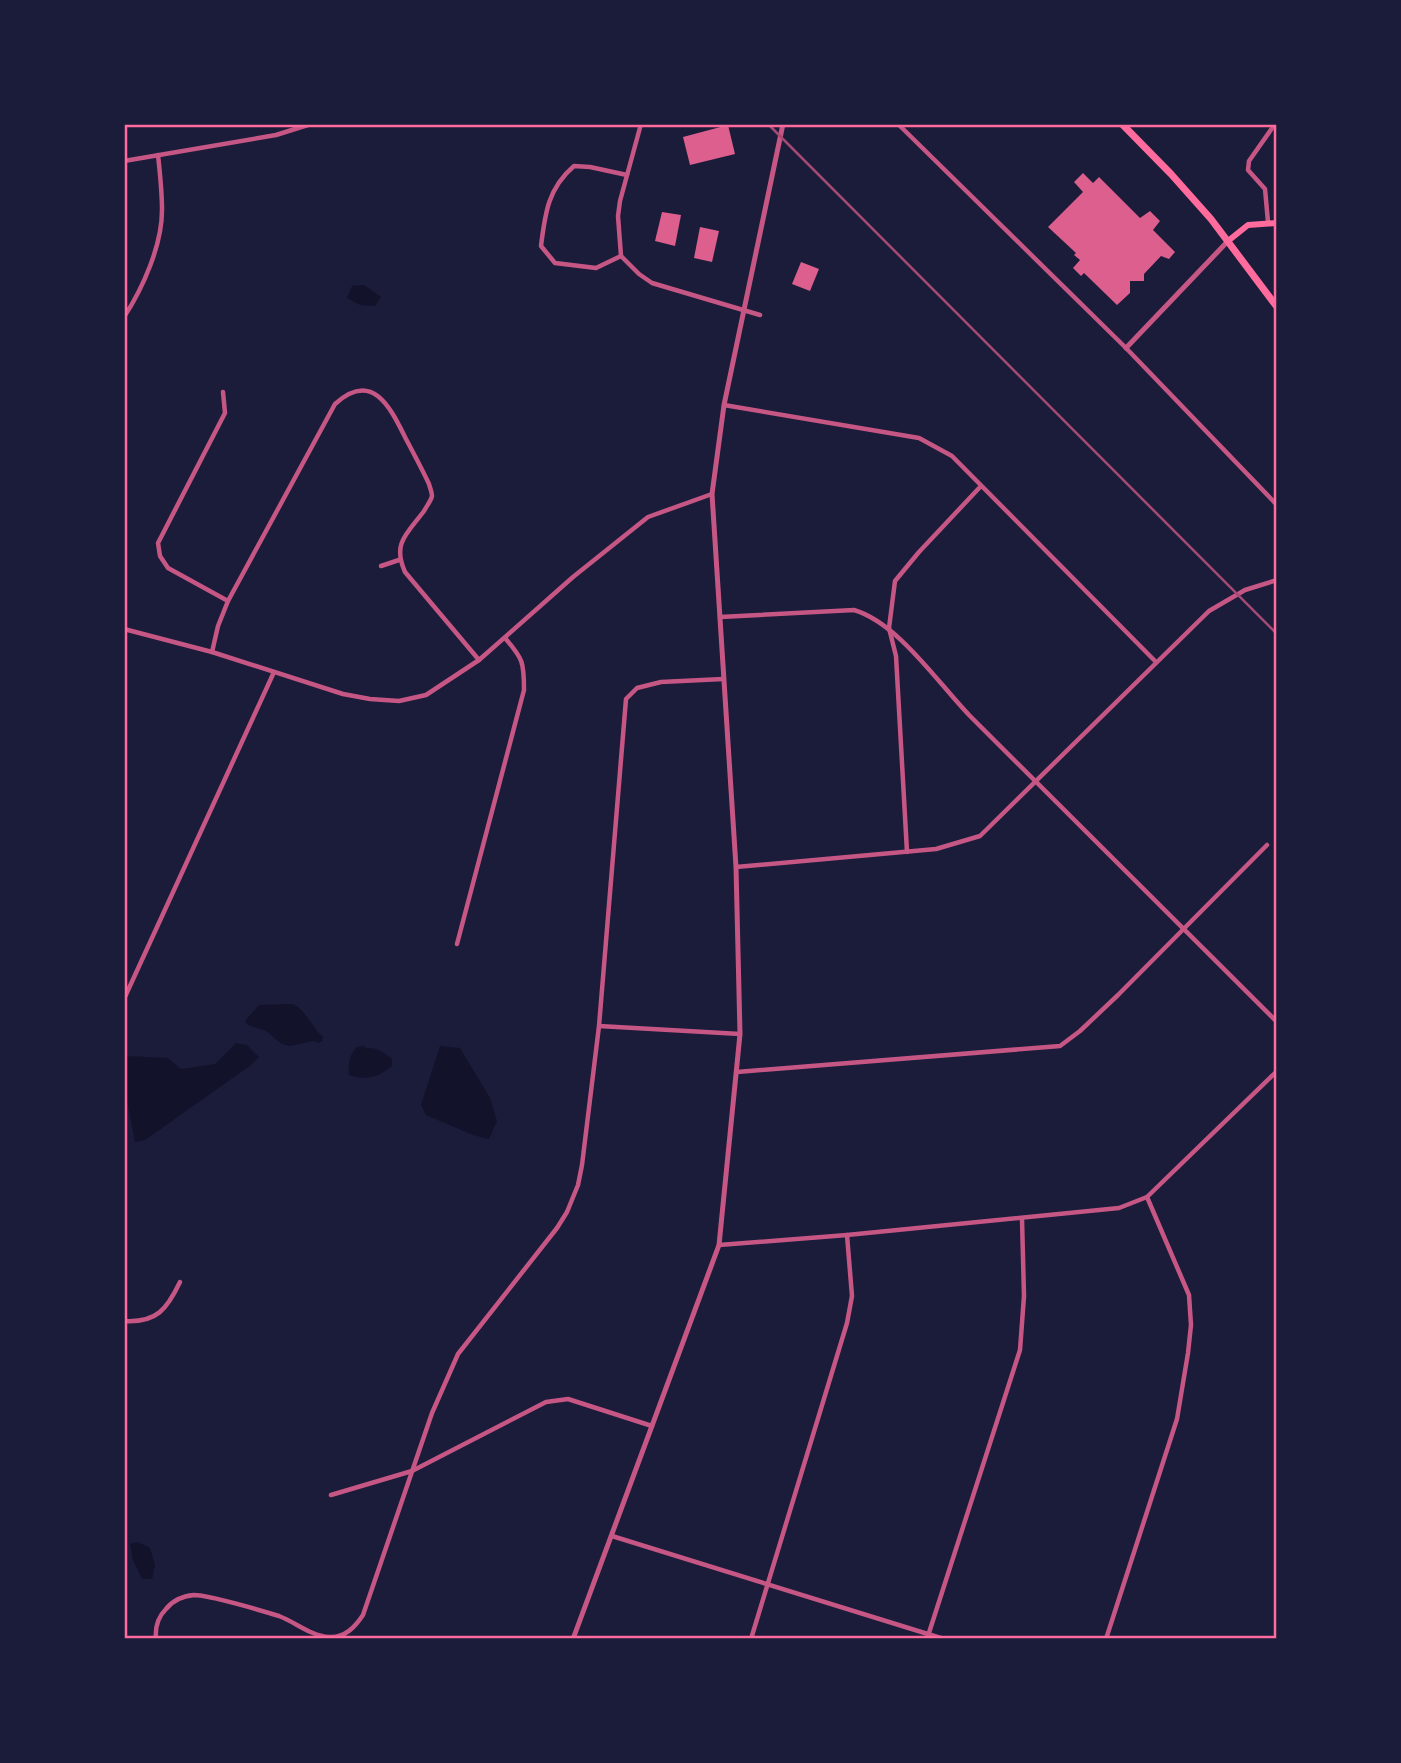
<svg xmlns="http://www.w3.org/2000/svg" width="1401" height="1763" viewBox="0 0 1401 1763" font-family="'PT Sans',sans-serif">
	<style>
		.water { fill: #12122b }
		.building { fill: #dd5f8e }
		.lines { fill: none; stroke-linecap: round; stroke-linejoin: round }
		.minor { stroke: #c65784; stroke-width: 4.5 }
		.tertiary { stroke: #c65784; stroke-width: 5 }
		.secondary { stroke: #ff6b9d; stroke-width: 6 }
		.primary { stroke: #ff6b9d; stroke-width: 7 }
		.rail { stroke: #a44b75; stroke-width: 2.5 }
		.neatline { fill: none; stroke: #ff6b9d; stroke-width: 2.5 }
	</style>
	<rect width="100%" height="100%" fill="#1b1b3a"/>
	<!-- water -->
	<g class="water">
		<path d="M 364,285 L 381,297 L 375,306 L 360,305 L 347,298 L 352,286 Z"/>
		<path d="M 292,1004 C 305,1008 312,1028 323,1037 L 322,1041 L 319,1043 L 313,1041 L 290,1046 L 282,1044 L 266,1031 L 248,1025 L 245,1021 L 259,1005 Z"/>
		<path d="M 236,1043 L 247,1045 L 259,1057 L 251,1065 L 145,1140 L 135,1142 L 124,1084 L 124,1056 L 168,1058 L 181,1069 L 215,1064 Z"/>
		<path d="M 363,1046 C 369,1050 370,1047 376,1049 C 382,1051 387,1055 392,1059 L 392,1066 C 379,1077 366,1081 349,1075 C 348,1064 349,1055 357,1047 Z"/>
		<path d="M 440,1046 L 460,1048 L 490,1098 L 497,1121 L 489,1139 L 473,1135 L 426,1115 L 421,1105 Z"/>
		<path d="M 138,1542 L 150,1548 L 155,1565 L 152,1579 L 142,1579 L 133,1560 L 130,1544 Z"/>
	</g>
	<!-- building -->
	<g class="building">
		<path d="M 728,125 L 735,154 L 690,165 L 683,137 Z"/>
		<path d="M 1083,173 L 1093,183 L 1099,177 L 1140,218 L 1150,211 L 1160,221 L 1153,230 L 1175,252 L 1169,259 L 1161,256 L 1144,274 L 1144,281 L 1130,281 L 1130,293 L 1117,305 L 1084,273 L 1081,276 L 1073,268 L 1080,260 L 1074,255 L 1076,253 L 1048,227 L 1083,192 L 1074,182 Z"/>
		<path d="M 662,212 L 681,215 L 675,246 L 655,241 Z"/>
		<path d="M 700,227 L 719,231 L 712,262 L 694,258 Z"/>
		<path d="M 801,262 L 819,269 L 810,291 L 792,284 Z"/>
	</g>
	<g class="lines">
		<!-- minor -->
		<g class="minor">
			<path d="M 641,124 L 620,201 L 618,216 L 621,256 L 639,274 L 652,283 L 760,315"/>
			<path d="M 898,124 L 1126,348 L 1277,505"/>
			<path d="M 124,161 L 276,135 L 311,124"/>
			<path d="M 1268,222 L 1265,189 L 1248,170 L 1249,161 L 1275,124"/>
			<path d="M 621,256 L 596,268 L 555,263 L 541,246 C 545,214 548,188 574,166 L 590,167 L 627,175"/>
			<path d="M 124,317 C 143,288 162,245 162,210 C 162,192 160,173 158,155"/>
			<path d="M 223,392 L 225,413 L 158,543 L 160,556 L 168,568 L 228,601"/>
			<path d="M 724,405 L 919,438 L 952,456 L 1156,662"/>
			<path d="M 381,566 L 399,560"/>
			<path d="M 720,617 L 854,610 C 898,623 938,683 970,716 C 1072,819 1175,920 1277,1022"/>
			<path d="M 124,629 L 212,652 L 343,694 L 370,699 L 399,701 L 426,695 L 479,660 L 573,577 L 648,517 L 712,494"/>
			<path d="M 212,652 L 218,626 L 228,601 L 335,404 C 373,369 391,409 406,439 C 414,454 422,469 429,484 C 430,488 432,492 432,496 C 431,501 426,507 424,511 C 407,534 392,543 405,572 L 479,660"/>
			<path d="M 907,852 L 896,656 L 889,628 L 895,581 L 919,552 L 981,486"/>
			<path d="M 736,867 L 936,849 L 980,836 L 1209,611 L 1245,590 L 1277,580"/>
			<path d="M 457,944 L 524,690 C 524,662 523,659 505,638"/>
			<path d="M 124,999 L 274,672"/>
			<path d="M 599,1026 L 740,1034"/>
			<path d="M 737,1072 L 1060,1046 L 1080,1031 L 1118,995 L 1267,845"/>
			<path d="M 719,1245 L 847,1235 L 1119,1208 L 1147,1197 L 1277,1071"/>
			<path d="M 124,1321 C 157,1323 167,1309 180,1282"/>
			<path d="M 331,1495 L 412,1471 L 546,1402 L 568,1399 L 652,1426"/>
			<path d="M 612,1536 L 944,1639"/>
			<path d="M 156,1639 C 155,1628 158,1617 166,1609 C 173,1600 183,1596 194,1595 C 209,1595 263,1611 279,1616 C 295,1622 311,1636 329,1637 C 345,1638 355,1627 363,1615 L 432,1413 L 458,1354 L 557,1228 L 567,1212 L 578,1185 L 582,1165 L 599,1026 L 626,699 L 637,688 L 661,682 L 723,679"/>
			<path d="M 751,1639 L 847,1323 L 852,1296 L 847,1235"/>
			<path d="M 927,1639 L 1020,1350 L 1024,1296 L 1022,1219"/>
			<path d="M 1106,1639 L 1177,1419 L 1188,1353 L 1191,1325 L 1189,1295 L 1147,1197"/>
		</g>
		<!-- tertiary -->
		<g class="tertiary">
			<path d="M 1126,348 L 1228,241"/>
			<path d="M 573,1639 L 719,1245 L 740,1034 L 736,867 L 712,494 L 724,405 L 783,124"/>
		</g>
		<!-- secondary -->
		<path class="secondary" d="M 1228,241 L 1248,225 L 1277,223"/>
		<!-- primary -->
		<path class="primary" d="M 1122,124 L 1171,174 L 1211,219 L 1277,307"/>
		<!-- rail -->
		<path class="rail" d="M 768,124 L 1277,634"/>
	</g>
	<!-- border -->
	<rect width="1401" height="1763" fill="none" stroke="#1b1b3a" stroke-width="252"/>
	<rect x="126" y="126" width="1149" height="1511" class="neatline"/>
</svg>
